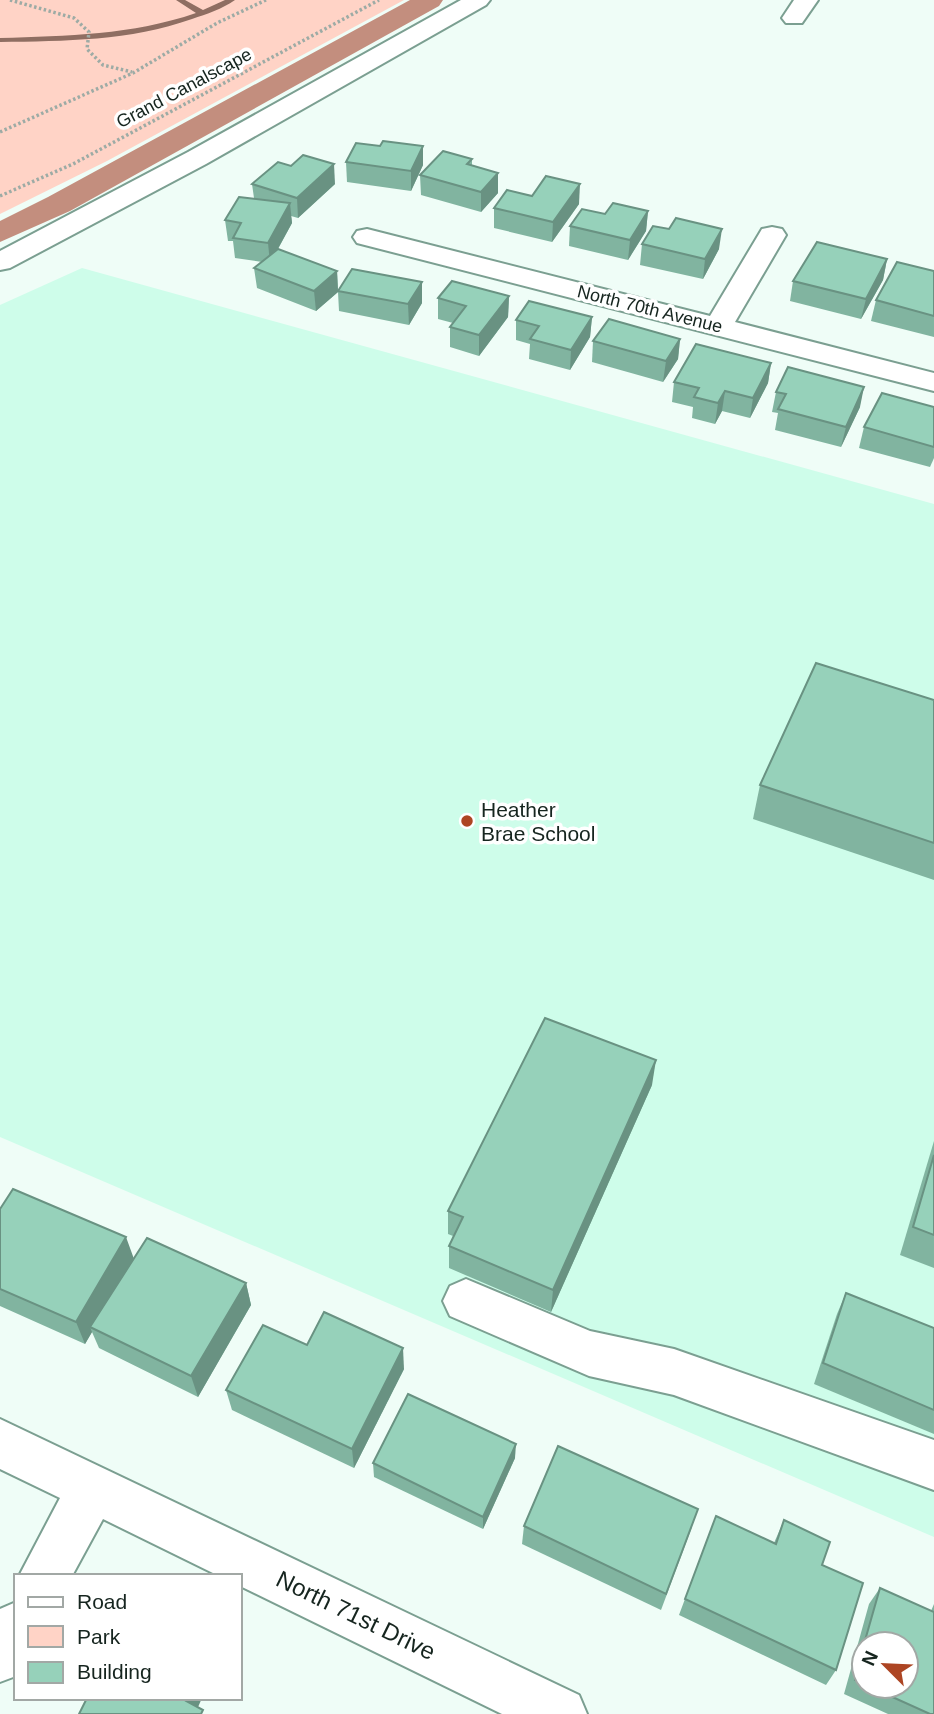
<svg xmlns="http://www.w3.org/2000/svg" width="934" height="1714" viewBox="0 0 934 1714" font-family="Arial,sans-serif">
	<style>
		.built { fill: #cefdea }
		.green { fill: #ffd3c6 }
		.lines { fill: none; stroke-linecap: round; stroke-linejoin: round }
		.stream { fill: #8f6e62; fill-rule: evenodd }
		.canal { fill: #c38e7e; fill-rule: evenodd }
		.minor-casing { stroke: #7b9f91; stroke-width: 4 }
		.path { stroke: #9daba5; stroke-width: 3.5; stroke-dasharray: 2.5 2.5; stroke-linecap: butt }
		.minor { fill: #fff; fill-rule: evenodd }
		.wall { fill: #81b4a0; fill-rule: evenodd }
		.shaded-wall { fill: #699282 }
		.building { fill: #96d1ba; stroke: #699282; stroke-width: 2 }
		.poi-dot { fill: #ad4523; stroke: #fff; stroke-width: 2.5 }
		.labels { text-anchor: middle; dominant-baseline: central; stroke-width: 7; stroke-linejoin: round; paint-order: stroke }
		.far-street-label { font-size: 18px; fill: #16251f; stroke: #fff }
		.poi-label { font-size: 21px; fill: #16251f; stroke: #fff; text-anchor: start }
		.near-street-label { font-size: 24px; fill: #16251f; stroke: #fff }
	</style>
	<rect width="100%" height="100%" fill="#effdf7"/>
	<!-- built -->
	<path class="built" d="M 82,268 L 934,504 L 934,1537 L 0,1137 L 0,305 Z"/>
	<!-- green -->
	<path class="green" d="M 0,0 L 404,0 L 107,161 L 0,214 Z"/>
	<g class="lines">
		<!-- stream -->
		<path class="stream" d="M 176,0 L 185,0 L 203,10 L 225,0 L 235,0 C 222,9 207,14 192,19 C 130,41 65,41 0,42 L 0,38 C 67,36 132,35 196,13 Z"/>
		<!-- canal -->
		<path class="canal" d="M 410,0 L 443,0 L 439,6 L 70,211 L 0,242 L 0,221 L 48,197 Z"/>
		<!-- minor casing -->
		<g class="minor-casing">
			<g id="minor">
				<path d="M 461,0 L 490,0 L 486,5 L 206,164 L 10,268 L 0,270 L 0,251 L 188,152 Z"/>
				<path d="M 794,0 L 818,0 L 802,23 L 786,23 L 782,18 Z"/>
				<path d="M 772,227 L 782,229 L 786,235 L 735,322 L 934,373 L 934,391 L 357,243 L 353,237 L 357,231 L 367,229 L 710,316 L 762,229 Z"/>
				<path d="M 466,1279 L 590,1331 L 674,1349 L 934,1440 L 934,1490 L 674,1395 L 589,1376 L 450,1316 L 443,1301 L 450,1286 Z"/>
				<path d="M 0,1419 L 579,1695 L 587,1714 L 502,1714 L 240,1586 L 240,1576 L 219,1576 L 103,1519 L 72,1576 L 19,1576 L 60,1498 L 0,1469 Z"/>
				<path d="M 16,1602 L 16,1676 L 0,1682 L 0,1609 Z"/>
			</g>
		</g>
		<!-- path -->
		<g class="path">
			<path d="M 10,0 L 74,18 L 89,32 L 87,49 L 103,65 L 132,72"/>
			<path d="M 0,132 L 133,73 L 217,23 L 266,0"/>
			<path d="M 0,196 L 73,164 L 379,0"/>
		</g>
		<!-- minor -->
		<use href="#minor" class="minor"/>
	</g>
	<!-- wall -->
	<g class="wall">
		<path d="M 380,146 L 423,146 L 423,165 L 411,191 L 347,182 L 346,162 Z"/>
		<path d="M 472,159 L 472,166 L 498,193 L 481,212 L 421,195 L 420,175 Z"/>
		<path d="M 252,184 L 335,184 L 298,218 L 291,216 L 292,223 L 278,249 L 337,271 L 338,290 L 422,282 L 422,303 L 409,325 L 339,311 L 338,292 L 316,311 L 257,288 L 254,268 L 262,262 L 235,258 L 233,241 L 228,241 L 225,220 L 254,198 Z"/>
		<path d="M 532,196 L 579,204 L 552,242 L 494,228 L 494,208 Z"/>
		<path d="M 648,211 L 646,231 L 628,260 L 569,246 L 570,226 L 605,214 Z"/>
		<path d="M 669,229 L 719,249 L 703,279 L 640,265 L 642,244 Z"/>
		<path d="M 887,259 L 883,280 L 861,319 L 790,301 L 793,281 Z"/>
		<path d="M 934,271 L 934,337 L 871,321 L 876,300 Z"/>
		<path d="M 509,296 L 508,317 L 479,356 L 450,347 L 450,327 L 453,323 L 438,319 L 438,298 Z"/>
		<path d="M 592,317 L 590,337 L 570,370 L 529,359 L 530,344 L 516,340 L 516,320 Z"/>
		<path d="M 680,339 L 678,359 L 663,382 L 592,362 L 593,341 Z"/>
		<path d="M 771,363 L 768,383 L 750,418 L 722,411 L 715,424 L 692,418 L 693,407 L 672,402 L 674,382 Z"/>
		<path d="M 776,392 L 860,407 L 841,447 L 775,430 L 778,413 L 772,412 Z"/>
		<path d="M 934,407 L 934,458 L 930,467 L 859,448 L 864,427 Z"/>
		<path d="M 934,700 L 934,880 L 753,819 L 760,785 Z"/>
		<path d="M 652,1085 L 551,1312 L 449,1268 L 449,1246 L 453,1236 L 448,1234 L 448,1211 Z"/>
		<path d="M 934,1141 L 934,1268 L 900,1255 Z"/>
		<path d="M 0,1209 L 134,1258 L 246,1283 L 251,1305 L 198,1397 L 99,1348 L 92,1332 L 85,1344 L 0,1306 Z"/>
		<path d="M 846,1293 L 934,1328 L 934,1434 L 814,1384 L 837,1314 Z"/>
		<path d="M 307,1345 L 404,1369 L 354,1468 L 232,1410 L 226,1390 Z"/>
		<path d="M 515,1458 L 483,1529 L 374,1477 L 373,1463 Z"/>
		<path d="M 716,1516 L 774,1543 L 784,1520 L 822,1565 L 836,1670 L 826,1685 L 679,1615 Z"/>
		<path d="M 524,1526 L 692,1527 L 661,1610 L 522,1544 Z"/>
		<path d="M 880,1588 L 931,1611 L 934,1604 L 934,1714 L 888,1714 L 844,1694 L 869,1604 ZM 864,1644 L 906,1686 L 864,1686 Z"/>
	</g>
	<!-- shaded-wall -->
	<g class="shaded-wall">
		<path d="M 423,146 L 423,165 L 411,191 L 411,171 Z"/>
		<path d="M 334,164 L 335,184 L 298,218 L 297,198 Z"/>
		<path d="M 498,173 L 498,193 L 481,212 L 481,192 Z"/>
		<path d="M 580,184 L 579,204 L 552,242 L 553,222 Z"/>
		<path d="M 290,203 L 292,223 L 270,263 L 268,243 Z"/>
		<path d="M 648,211 L 646,231 L 628,260 L 630,240 Z"/>
		<path d="M 722,229 L 719,249 L 703,279 L 705,259 Z"/>
		<path d="M 887,259 L 883,280 L 861,319 L 866,299 Z"/>
		<path d="M 337,271 L 338,292 L 316,311 L 314,291 Z"/>
		<path d="M 422,282 L 422,303 L 409,325 L 408,304 Z"/>
		<path d="M 509,296 L 508,317 L 479,356 L 479,335 Z"/>
		<path d="M 592,317 L 590,337 L 570,370 L 571,350 Z"/>
		<path d="M 680,339 L 678,359 L 663,382 L 666,361 Z"/>
		<path d="M 771,363 L 768,383 L 750,418 L 753,398 Z"/>
		<path d="M 864,387 L 860,407 L 841,447 L 846,427 Z"/>
		<path d="M 725,391 L 722,411 L 715,424 L 718,403 Z"/>
		<path d="M 656,1060 L 652,1085 L 551,1312 L 553,1290 Z"/>
		<path d="M 126,1237 L 134,1259 L 90,1327 L 92,1332 L 85,1344 L 76,1322 Z"/>
		<path d="M 246,1283 L 251,1305 L 198,1397 L 191,1376 Z"/>
		<path d="M 403,1348 L 404,1369 L 354,1468 L 352,1449 Z"/>
		<path d="M 516,1444 L 515,1458 L 483,1529 L 483,1517 Z"/>
		<path d="M 188,1698 L 202,1698 L 195,1714 L 186,1701 Z"/>
	</g>
	<!-- building -->
	<g class="building">
		<path d="M 383,141 L 423,146 L 411,171 L 346,162 L 356,143 L 380,146 Z"/>
		<path d="M 443,151 L 472,159 L 467,164 L 498,173 L 481,192 L 420,175 Z"/>
		<path d="M 303,155 L 334,164 L 297,198 L 252,184 L 278,162 L 291,166 Z"/>
		<path d="M 546,176 L 580,184 L 553,222 L 494,208 L 507,190 L 532,196 Z"/>
		<path d="M 239,197 L 290,203 L 268,243 L 233,238 L 241,223 L 225,220 Z"/>
		<path d="M 613,203 L 648,211 L 630,240 L 570,226 L 582,209 L 605,214 Z"/>
		<path d="M 676,218 L 722,229 L 705,259 L 642,244 L 653,226 L 669,229 Z"/>
		<path d="M 817,242 L 887,259 L 866,299 L 793,281 Z"/>
		<path d="M 278,249 L 337,271 L 314,291 L 254,268 Z"/>
		<path d="M 897,262 L 934,271 L 934,316 L 876,300 Z"/>
		<path d="M 352,269 L 422,282 L 408,304 L 338,291 Z"/>
		<path d="M 452,281 L 509,296 L 479,335 L 450,327 L 466,306 L 438,298 Z"/>
		<path d="M 529,301 L 592,317 L 571,350 L 530,339 L 539,326 L 516,320 Z"/>
		<path d="M 609,319 L 680,339 L 666,361 L 593,341 Z"/>
		<path d="M 696,344 L 771,363 L 753,398 L 725,391 L 718,403 L 694,397 L 699,388 L 674,382 Z"/>
		<path d="M 788,367 L 864,387 L 846,427 L 778,409 L 786,394 L 776,392 Z"/>
		<path d="M 882,393 L 934,407 L 934,447 L 864,427 Z"/>
		<path d="M 816,663 L 934,700 L 934,843 L 760,785 Z"/>
		<path d="M 545,1018 L 656,1060 L 553,1290 L 449,1246 L 463,1217 L 448,1211 Z"/>
		<path d="M 934,1155 L 934,1235 L 913,1227 Z"/>
		<path d="M 13,1189 L 126,1237 L 76,1322 L 0,1289 L 0,1209 Z"/>
		<path d="M 147,1238 L 246,1283 L 191,1376 L 90,1327 Z"/>
		<path d="M 846,1293 L 934,1328 L 934,1410 L 823,1363 Z"/>
		<path d="M 324,1312 L 403,1348 L 352,1449 L 226,1390 L 263,1325 L 307,1345 Z"/>
		<path d="M 408,1394 L 516,1444 L 483,1517 L 373,1463 Z"/>
		<path d="M 558,1446 L 698,1509 L 666,1594 L 524,1526 Z"/>
		<path d="M 716,1516 L 776,1544 L 784,1520 L 830,1542 L 822,1565 L 863,1583 L 836,1670 L 685,1599 Z"/>
		<path d="M 880,1588 L 934,1612 L 934,1714 L 930,1714 L 868,1686 L 906,1686 L 906,1644 L 864,1644 Z"/>
		<path d="M 864,1646 L 864,1684 L 855,1680 Z"/>
		<path d="M 87,1698 L 188,1698 L 186,1701 L 203,1710 L 201,1714 L 79,1714 Z"/>
	</g>
	<!-- markers -->
	<circle class="poi-dot" cx="467" cy="821" r="7"/>
	<g class="labels">
		<!-- far-street labels -->
		<g class="far-street-label">
			<text transform="translate(184 88) rotate(-28)">Grand Canalscape</text>
			<text transform="translate(650 309) rotate(14)">North 70th Avenue</text>
		</g>
		<!-- poi labels -->
		<g class="poi-label">
			<text x="481" y="809">Heather<tspan x="481" dy="24">Brae School</tspan></text>
		</g>
		<!-- near-street labels -->
		<g class="near-street-label">
			<text transform="translate(356 1615) rotate(26)">North 71st Drive</text>
		</g>
	</g>
	<!-- legend -->
	<rect x="14" y="1574" width="228" height="126" fill="#ffffff" stroke="#a2a8a5" stroke-width="2"/>
	<rect x="28" y="1597" width="35" height="10" fill="#ffffff" stroke="#a2a8a5" stroke-width="2"/>
	<text x="77" y="1609" font-size="21" fill="#16251f">Road</text>
	<rect x="28" y="1626" width="35" height="21" fill="#ffd3c6" stroke="#a2a8a5" stroke-width="2"/>
	<text x="77" y="1644" font-size="21" fill="#16251f">Park</text>
	<rect x="28" y="1662" width="35" height="21" fill="#96d1ba" stroke="#a2a8a5" stroke-width="2"/>
	<text x="77" y="1679" font-size="21" fill="#16251f">Building</text>
	<!-- north arrow -->
	<g transform="translate(885 1665) rotate(294)"><circle r="33" fill="#ffffff" stroke="#a2a8a5" stroke-width="2"/>
	<path d="M0-5L12 26L0 18L-12 26Z" fill="#ad4523"/>
	<text y="-10" font-size="19" font-weight="bold" text-anchor="middle" fill="#16251f">N</text>
	</g>
</svg>
